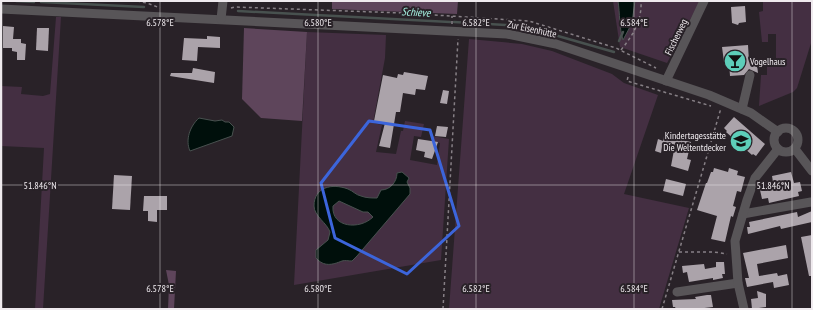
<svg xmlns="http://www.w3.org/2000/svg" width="813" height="310" viewBox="0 0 813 310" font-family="'PT Sans Narrow',sans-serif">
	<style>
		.green { fill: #442f42 }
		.forest { fill: #5e455b }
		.water { fill: #000f0b; stroke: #48514f; fill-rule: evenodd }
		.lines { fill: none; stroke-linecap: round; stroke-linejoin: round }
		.stream { stroke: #48514f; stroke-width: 2.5 }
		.building { fill: #aba3aa }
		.path { stroke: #878086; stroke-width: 1.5; stroke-dasharray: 3 3; stroke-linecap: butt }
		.minor { stroke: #585558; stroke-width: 9 }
		.marked { fill: none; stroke: #3c65db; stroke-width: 3; stroke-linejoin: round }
		.ticks { fill: none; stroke: #efeaee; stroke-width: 1; stroke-opacity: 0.45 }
		.labels { text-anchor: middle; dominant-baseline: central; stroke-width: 4; stroke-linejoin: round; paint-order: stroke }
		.street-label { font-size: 10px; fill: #efeaee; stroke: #292228 }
		.poi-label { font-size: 10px; fill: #efeaee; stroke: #292228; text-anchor: start }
		.water-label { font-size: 11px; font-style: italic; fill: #a6f3e2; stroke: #292228 }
		.ticks-label { font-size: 10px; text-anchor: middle; fill: #efeaee; stroke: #292228; stroke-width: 4; stroke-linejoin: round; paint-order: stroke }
	</style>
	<rect width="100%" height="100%" fill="#292228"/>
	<!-- green -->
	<g class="green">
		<path d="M 613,1 L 700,1 L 667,63 L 620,47 Z"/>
		<path d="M 763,1 L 812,1 L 812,40 L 797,88 L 793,92 L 759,106 L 761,75 L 767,75 L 767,62 L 776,61 L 776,34 L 768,34 L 768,42 L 762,42 L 759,12 L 763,11 Z"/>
		<path d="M 56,17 L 61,17 L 43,309 L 35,309 L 44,148 L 1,146 L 1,86 L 22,87 L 21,94 L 43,96 L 50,94 Z"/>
		<path d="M 307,32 L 386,35 L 385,58 L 373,123 L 382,125 L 376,152 L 396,154 L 401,131 L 403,131 L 405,121 L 424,124 L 421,137 L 414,136 L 410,160 L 437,165 L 440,143 L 432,141 L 432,136 L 449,139 L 441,260 L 294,285 Z"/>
		<path d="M 469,39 L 522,44 L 552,51 L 612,74 L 624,83 L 658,95 L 624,194 L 689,208 L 659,309 L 449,309 Z"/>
	</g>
	<!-- forest -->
	<g class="forest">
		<path d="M 332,1 L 458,1 L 457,14 L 332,9 Z"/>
		<path d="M 244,28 L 307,32 L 302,121 L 261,118 L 242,99 Z"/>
		<path d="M 166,270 L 176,271 L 174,309 L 168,309 L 169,285 Z"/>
	</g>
	<!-- water -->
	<g class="water">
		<path d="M 618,1 L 635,1 L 632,23 L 623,40 C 619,27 620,14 618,1 Z"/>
		<path d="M 199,118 L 215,121 L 222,120 L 225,122 L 229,122 L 234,127 L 232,136 L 190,151 C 185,140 190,126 199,118 Z"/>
		<path d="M 402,172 L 409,178 L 407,182 L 410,188 L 410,194 L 357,256 L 352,261 C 348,261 345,260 342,261 C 332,265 324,267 316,258 L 316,250 L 328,240 L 330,232 C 327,223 314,216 314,206 C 314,187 332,183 348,189 C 353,191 356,195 361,196 C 366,198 372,198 377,198 L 381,190 C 390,190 397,182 397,173 ZM 339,201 L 363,212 L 368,212 L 373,217 C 360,230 331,228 333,206 Z"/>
	</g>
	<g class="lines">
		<!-- stream -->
		<g class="stream">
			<path d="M 16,1 L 34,2"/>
			<path d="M 41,2 L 144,7"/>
			<path d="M 238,11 L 450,22"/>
			<path d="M 454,22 L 525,26"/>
			<path d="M 530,28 L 614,52"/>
			<path d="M 619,41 L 623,32"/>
		</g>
	</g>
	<!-- building -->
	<g class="building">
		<path d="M 745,6 L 746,22 L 739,23 L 738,25 L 732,23 L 731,7 Z"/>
		<path d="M 3,26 L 14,27 L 13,39 L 21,39 L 21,43 L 26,44 L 25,60 L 17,60 L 17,52 L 12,51 L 12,48 L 3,48 Z"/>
		<path d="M 37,28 L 49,28 L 48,51 L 36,50 Z"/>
		<path d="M 207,36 L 220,37 L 220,48 L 198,47 L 197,61 L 182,60 L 184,38 L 207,39 Z"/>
		<path d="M 748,45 L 749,62 L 754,61 L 755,65 L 757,65 L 758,73 L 749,69 L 744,75 L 730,76 L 729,62 L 724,62 L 722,47 Z"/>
		<path d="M 193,68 L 215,72 L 214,83 L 170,76 L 171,73 L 192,73 Z"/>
		<path d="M 404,72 L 428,76 L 425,90 L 416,89 L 415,95 L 403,93 L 400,112 L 396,112 L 390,148 L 379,146 L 385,123 L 374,121 L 383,75 L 397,78 L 398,74 L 403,75 Z"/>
		<path d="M 443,90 L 449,91 L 447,104 L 440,103 Z"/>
		<path d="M 734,117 L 765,144 L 756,156 L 753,154 L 752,155 L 726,132 L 727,131 L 724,128 Z"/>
		<path d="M 437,126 L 448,127 L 446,137 L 435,136 Z"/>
		<path d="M 664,136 L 691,142 L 687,159 L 691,160 L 688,171 L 671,166 L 674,150 L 662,147 L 661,153 L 655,151 L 658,139 L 663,141 Z"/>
		<path d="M 418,139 L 438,142 L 432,159 L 424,157 L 425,152 L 416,150 Z"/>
		<path d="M 714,168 L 728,172 L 729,168 L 738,171 L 737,175 L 745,177 L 741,192 L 737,191 L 733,206 L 736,207 L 733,217 L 731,216 L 725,242 L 711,239 L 717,216 L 697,210 L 706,183 L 707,183 L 711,172 L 713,172 Z"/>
		<path d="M 791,172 L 794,183 L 800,182 L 802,191 L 798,192 L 799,196 L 769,203 L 768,198 L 762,199 L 760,190 L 768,189 L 767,183 L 773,182 L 772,176 Z"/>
		<path d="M 114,175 L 132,176 L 130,210 L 112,209 Z"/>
		<path d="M 666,179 L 686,184 L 683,196 L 663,191 Z"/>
		<path d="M 144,196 L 167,196 L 167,210 L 157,210 L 157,222 L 148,221 L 148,211 L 143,211 Z"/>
		<path d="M 812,211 L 812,222 L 781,229 L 780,226 L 748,234 L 747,227 L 750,227 L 749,222 L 797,212 L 798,217 Z"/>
		<path d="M 812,235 L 812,276 L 809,276 L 801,237 Z"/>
		<path d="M 786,245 L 788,258 L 757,264 L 759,276 L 777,273 L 778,276 L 787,274 L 789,285 L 774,288 L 773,282 L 747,287 L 745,278 L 749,278 L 743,253 Z"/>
		<path d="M 716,262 L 724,262 L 725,274 L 722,274 L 723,278 L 713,280 L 713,278 L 689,282 L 687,272 L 683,273 L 682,266 L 704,264 L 705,269 L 716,267 Z"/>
		<path d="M 757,291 L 766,294 L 766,307 L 752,309 L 751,299 L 758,298 Z"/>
		<path d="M 707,295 L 711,295 L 713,307 L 696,309 L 676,309 L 675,307 L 673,307 L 672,300 L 696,299 L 695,297 Z"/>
	</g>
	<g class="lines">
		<!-- path -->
		<g class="path">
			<path d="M 137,1 L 147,3 L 160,8"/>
			<path d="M 231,8 L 235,7 L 403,13 L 529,21 L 616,48 L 656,68"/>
			<path d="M 452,24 L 452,16"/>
			<path d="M 621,50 C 633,35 642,21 641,1"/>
			<path d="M 628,77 L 627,81 L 711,106"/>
			<path d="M 679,252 L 714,252 L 727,254"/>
			<path d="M 443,309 L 458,39"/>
			<path d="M 662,309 L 721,108"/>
		</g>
		<!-- minor -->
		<g class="minor">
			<path d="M 1,9 L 507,34 L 556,44 L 709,95 L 751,113 L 778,132"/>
			<path d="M 221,19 L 223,1"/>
			<path d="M 666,81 L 704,1"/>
			<path d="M 742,109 L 750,75"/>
			<circle cx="786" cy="140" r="12"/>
			<path d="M 795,149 L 812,171"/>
			<path d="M 743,214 L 811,202"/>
			<path d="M 677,292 L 738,283"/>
			<path d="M 744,309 L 738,283 L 735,241 L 747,200 L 755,178 L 778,149"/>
		</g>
	</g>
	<!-- marked area -->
	<path class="marked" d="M 369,121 L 430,130 L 459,226 L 407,274 L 335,238 L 321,183 Z"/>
	<!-- ticks -->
	<path class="ticks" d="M 2,1 L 2,309M 160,1 L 160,309M 318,1 L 318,309M 476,1 L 476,309M 634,1 L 634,309M 792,1 L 792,309M 1,185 L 812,185"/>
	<!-- icons -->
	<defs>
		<g id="bar-disc" transform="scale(1.15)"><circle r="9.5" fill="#5dceb9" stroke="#292228"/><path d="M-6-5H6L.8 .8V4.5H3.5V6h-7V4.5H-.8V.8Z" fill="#111"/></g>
		<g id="school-disc" transform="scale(1.15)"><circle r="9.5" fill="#5dceb9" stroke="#292228"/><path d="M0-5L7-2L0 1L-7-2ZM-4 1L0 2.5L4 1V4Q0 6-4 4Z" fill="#111"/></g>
	</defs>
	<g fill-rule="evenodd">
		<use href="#bar-disc" x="735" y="61"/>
		<use href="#school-disc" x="741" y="141"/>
	</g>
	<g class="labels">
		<!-- street labels -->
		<g class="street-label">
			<text transform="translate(532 29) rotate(12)">Zur Eisenhütte</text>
			<text transform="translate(676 37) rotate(-64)">Fischerweg</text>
		</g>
		<!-- poi labels -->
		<g class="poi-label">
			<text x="750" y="61">Vogelhaus</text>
			<text x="726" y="135" text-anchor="end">Kindertagesstätte<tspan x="726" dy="12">Die Weltentdecker</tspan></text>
		</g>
		<!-- water labels -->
		<g class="water-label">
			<text transform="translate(416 12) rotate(3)">Schieve</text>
		</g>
	</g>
	<g class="ticks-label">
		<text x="160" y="26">6.578°E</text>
		<text x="318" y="26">6.580°E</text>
		<text x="476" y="26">6.582°E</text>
		<text x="634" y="26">6.584°E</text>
		<text x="40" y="189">51.846°N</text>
		<text x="773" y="189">51.846°N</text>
		<text x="160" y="292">6.578°E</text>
		<text x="318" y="292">6.580°E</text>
		<text x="476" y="292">6.582°E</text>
		<text x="634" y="292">6.584°E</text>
	</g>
	<!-- border -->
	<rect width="813" height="310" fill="none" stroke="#efeaee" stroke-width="4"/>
</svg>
